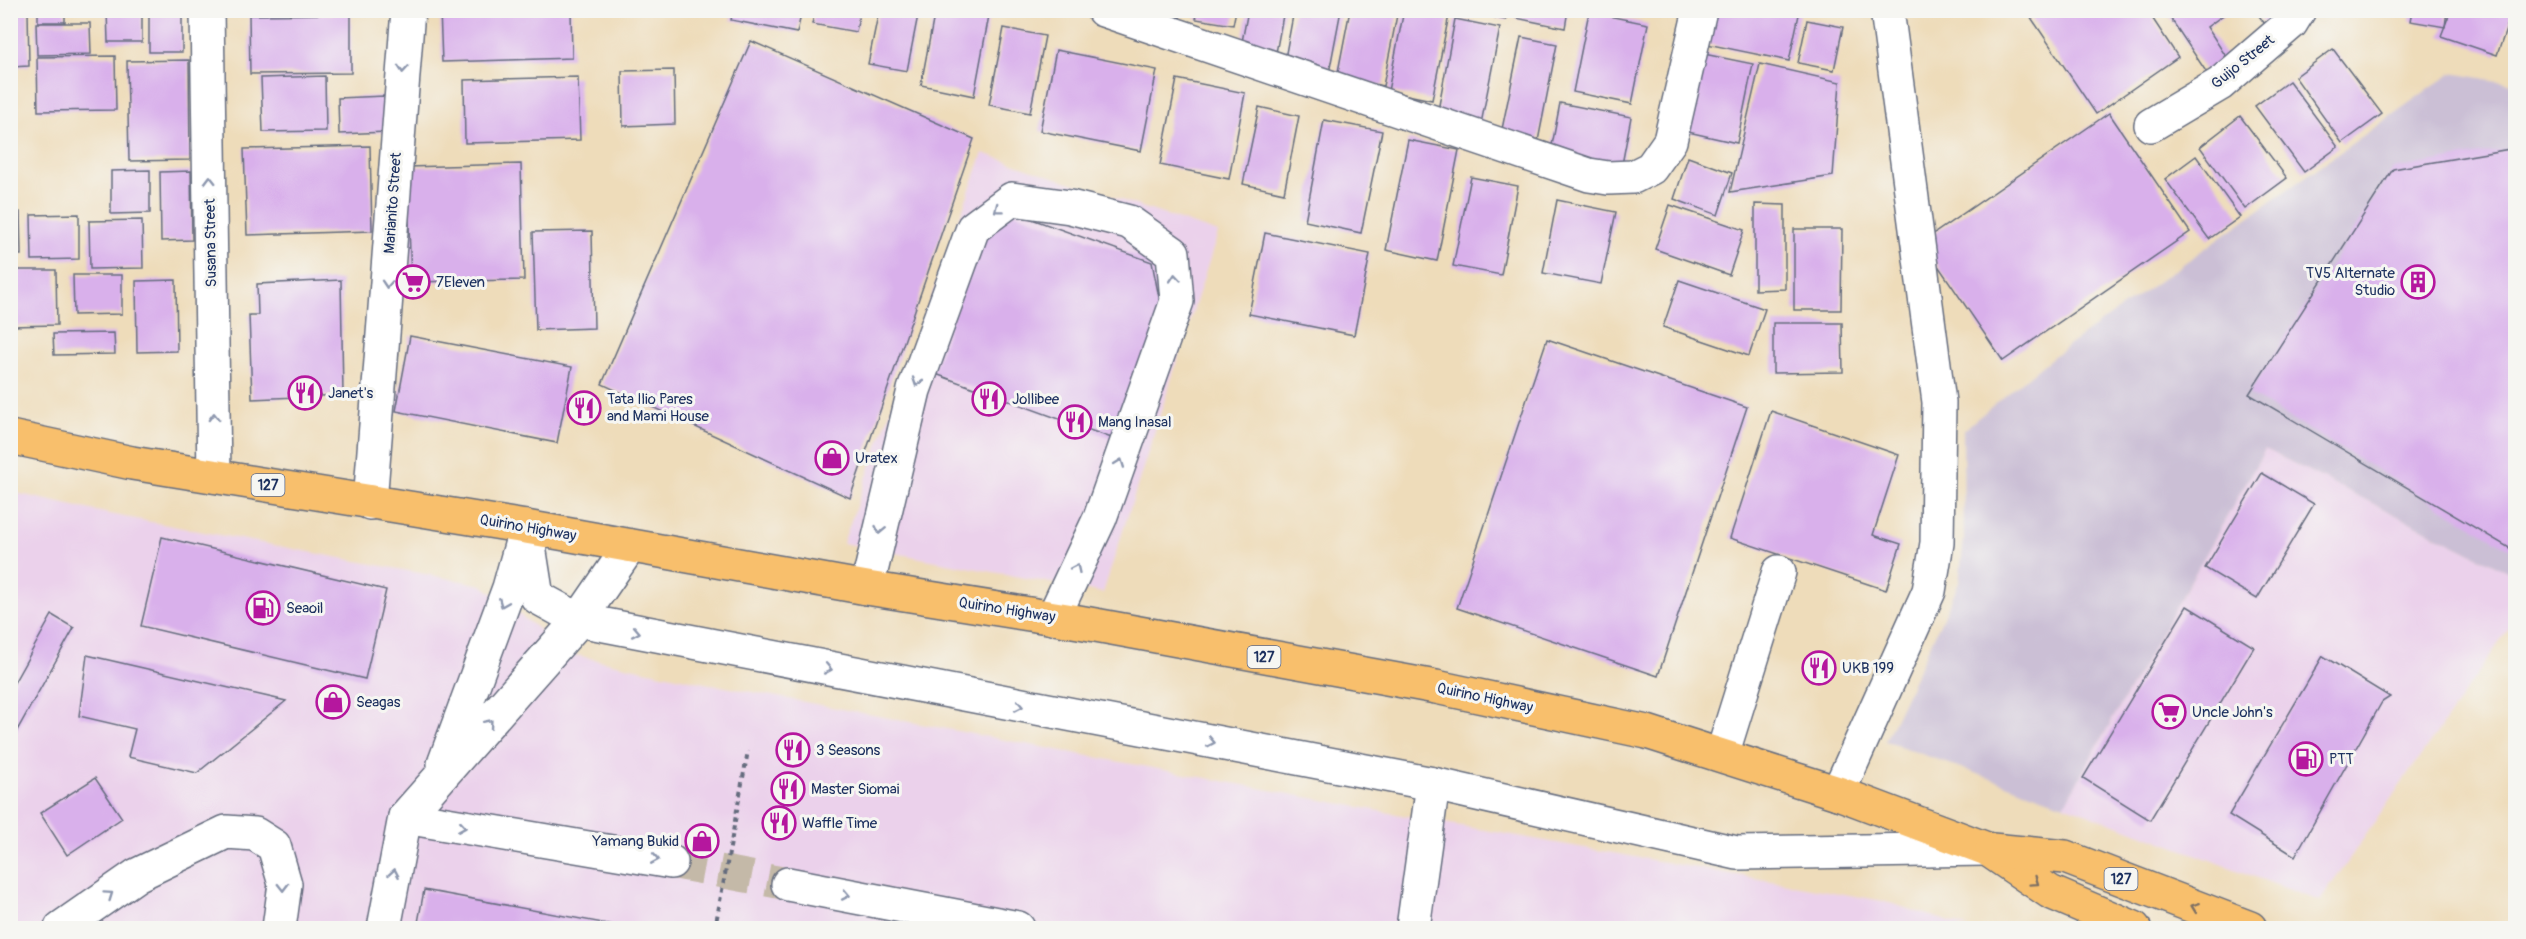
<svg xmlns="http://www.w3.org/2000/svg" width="2526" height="939" viewBox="0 0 2526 939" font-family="Pangolin,sans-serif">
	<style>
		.built { fill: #ebd1eb }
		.industrial { fill: #cbbfd5 }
		.building { fill: #d9b0eb }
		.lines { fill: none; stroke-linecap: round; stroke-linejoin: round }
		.minor-tunnel { stroke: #c4b9a8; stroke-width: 33; stroke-dasharray: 33 16; stroke-linecap: butt }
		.minor-casing { stroke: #656c7e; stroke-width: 36 }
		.major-casing { stroke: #656c7e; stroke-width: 36 }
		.path { stroke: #656c7e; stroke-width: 4; stroke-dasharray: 4.5 4.5; stroke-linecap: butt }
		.minor { stroke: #fff; stroke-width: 33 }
		.major { stroke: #f8bf6c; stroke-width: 33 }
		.oneway { stroke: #8d97ae }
		.oneway2 { stroke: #7e7064 }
		.labels { text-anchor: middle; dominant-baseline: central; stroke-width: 6; stroke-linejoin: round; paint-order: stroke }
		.shield { fill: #f6f6f2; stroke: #5d6b8a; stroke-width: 1.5 }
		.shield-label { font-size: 14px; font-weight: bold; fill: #1b2f5e }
		.street-label { font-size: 15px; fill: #1b2f5e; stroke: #f6f6f2 }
		.poi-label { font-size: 15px; fill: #1b2f5e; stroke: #f6f6f2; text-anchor: start }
	</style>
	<rect width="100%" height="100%" fill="#f6f6f2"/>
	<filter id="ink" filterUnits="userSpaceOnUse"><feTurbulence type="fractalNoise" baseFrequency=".0167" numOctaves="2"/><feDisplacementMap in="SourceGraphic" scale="12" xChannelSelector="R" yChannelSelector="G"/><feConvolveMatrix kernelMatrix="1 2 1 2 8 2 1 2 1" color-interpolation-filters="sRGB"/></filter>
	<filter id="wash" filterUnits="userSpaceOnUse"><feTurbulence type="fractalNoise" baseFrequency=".008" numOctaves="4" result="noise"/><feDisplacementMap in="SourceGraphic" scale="24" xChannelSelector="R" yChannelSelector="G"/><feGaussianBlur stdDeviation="1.35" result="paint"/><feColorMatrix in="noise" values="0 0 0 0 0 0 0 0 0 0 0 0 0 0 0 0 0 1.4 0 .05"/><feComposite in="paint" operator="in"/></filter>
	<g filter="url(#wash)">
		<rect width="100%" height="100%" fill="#eedcba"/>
		<!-- built -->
		<g class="built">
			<path d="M 983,153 L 1218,233 L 1103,593 L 843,543 Z"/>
			<path d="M 2265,449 L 2515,575 L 2515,620 L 2320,901 L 2064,805 Z"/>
			<path d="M 11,492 L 109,514 L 482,585 L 570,654 L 704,683 L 1427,820 L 1883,901 L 1969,928 L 11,928 Z"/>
		</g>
		<!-- industrial -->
		<path class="industrial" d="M 2451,73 L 2515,84 L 2515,575 L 2265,449 L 2064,805 L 1885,741 L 1959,583 L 1964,540 L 1963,430 L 2054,356 Z"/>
		<g id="blocks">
			<!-- building -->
			<g class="building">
				<path d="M 10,10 L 28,10 L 29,66 L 10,67 Z"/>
				<rect x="38" y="10" width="27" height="12"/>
				<path d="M 107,10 L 142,10 L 142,42 L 108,42 Z"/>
				<rect x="149" y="10" width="33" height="42"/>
				<path d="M 440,10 L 571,10 L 572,58 L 442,62 Z"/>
				<path d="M 733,10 L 802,10 L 797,33 L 731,20 Z"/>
				<path d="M 815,10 L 860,10 L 856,32 L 812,24 Z"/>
				<path d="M 879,10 L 919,10 L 907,71 L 868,64 Z"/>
				<path d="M 935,10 L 990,10 L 974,96 L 921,85 Z"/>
				<path d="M 1154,10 L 1181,10 L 1180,17 Z"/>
				<path d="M 1198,10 L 1236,10 L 1233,25 L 1196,19 Z"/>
				<path d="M 1248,10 L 1284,10 L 1276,53 L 1241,47 Z"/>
				<path d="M 1294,10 L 1341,10 L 1329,73 L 1284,64 Z"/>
				<path d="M 1350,10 L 1398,10 L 1383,86 L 1337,77 Z"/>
				<path d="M 1404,10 L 1426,10 L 1449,15 L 1432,100 L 1388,91 Z"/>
				<path d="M 1462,10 L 1508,10 L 1506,20 Z"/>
				<path d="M 1517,10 L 1568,10 L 1565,28 L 1516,18 Z"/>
				<path d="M 1714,10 L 1800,10 L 1789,61 L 1707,44 Z"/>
				<path d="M 2026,10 L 2147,10 L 2178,57 L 2096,114 Z"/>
				<path d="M 2165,10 L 2230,10 L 2207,27 L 2227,58 L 2207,73 Z"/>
				<path d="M 2255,10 L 2288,10 L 2269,30 Z"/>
				<path d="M 2412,10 L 2447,10 L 2445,27 L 2410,21 Z"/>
				<path d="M 2451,10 L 2513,10 L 2497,55 L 2441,36 Z"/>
				<path d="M 1589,12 L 1648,24 L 1632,104 L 1573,92 Z"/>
				<path d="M 351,14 L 351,73 L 250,74 L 249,15 Z"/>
				<path d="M 1455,19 L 1500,28 L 1481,124 L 1437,116 Z"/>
				<path d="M 1807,20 L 1843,27 L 1834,70 L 1798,63 Z"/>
				<path d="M 36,23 L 90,23 L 91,54 L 37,55 Z"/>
				<path d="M 1004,28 L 1045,36 L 1030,113 L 989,105 Z"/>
				<path d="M 1521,37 L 1557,44 L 1538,141 L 1501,134 Z"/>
				<path d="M 751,41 L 974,139 L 850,498 L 602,384 Z"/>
				<path d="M 2333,49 L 2382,114 L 2342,143 L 2295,77 Z"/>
				<path d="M 1056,50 L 1157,70 L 1141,151 L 1040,131 Z"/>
				<path d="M 1704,54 L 1753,64 L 1737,143 L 1688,132 Z"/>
				<path d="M 115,56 L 116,110 L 38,111 L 37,57 Z"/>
				<path d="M 189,60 L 190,160 L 129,161 L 127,61 Z"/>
				<path d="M 1760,64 L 1840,82 L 1833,176 L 1730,192 Z"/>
				<path d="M 674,70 L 675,124 L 623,126 L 622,71 Z"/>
				<path d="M 325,76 L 326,131 L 263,132 L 261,78 Z"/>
				<path d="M 578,77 L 580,140 L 465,143 L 464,80 Z"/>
				<path d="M 1177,79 L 1245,93 L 1229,179 L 1160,165 Z"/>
				<path d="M 2289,81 L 2338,147 L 2304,172 L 2255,106 Z"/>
				<path d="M 385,96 L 387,132 L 339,134 L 338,98 Z"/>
				<path d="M 1560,103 L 1631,117 L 1621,170 L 1550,156 Z"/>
				<path d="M 1259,107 L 1299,116 L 1284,193 L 1243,184 Z"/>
				<path d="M 2109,113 L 2190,232 L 2003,361 L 1922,242 Z"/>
				<path d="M 2240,116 L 2287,178 L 2245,209 L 2200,147 Z"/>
				<path d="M 1324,120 L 1382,131 L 1361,233 L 1305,221 Z"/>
				<path d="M 1408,140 L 1459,150 L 1437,261 L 1386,250 Z"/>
				<path d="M 370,146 L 372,231 L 247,235 L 244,149 Z"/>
				<path d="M 2516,148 L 2516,552 L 2249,394 L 2393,169 Z"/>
				<path d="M 2196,156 L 2240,217 L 2209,239 L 2165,179 Z"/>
				<path d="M 1688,157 L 1732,173 L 1718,215 L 1674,199 Z"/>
				<path d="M 521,164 L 524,280 L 411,282 L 407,167 Z"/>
				<path d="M 150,170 L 150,213 L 111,214 L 111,171 Z"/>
				<path d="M 191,171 L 192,240 L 161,241 L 160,172 Z"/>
				<path d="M 1471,177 L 1518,186 L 1501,275 L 1453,266 Z"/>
				<path d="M 1557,200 L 1616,212 L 1601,284 L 1543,273 Z"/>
				<path d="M 1755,204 L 1785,205 L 1785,289 L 1755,290 Z"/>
				<path d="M 1670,205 L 1744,230 L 1729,275 L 1655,249 Z"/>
				<path d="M 1009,211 L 1152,262 L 1162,313 L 1117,440 L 933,373 L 984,231 Z"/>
				<path d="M 10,212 L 20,212 L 21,255 L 10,255 Z"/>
				<path d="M 79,214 L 79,259 L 32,260 L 31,215 Z"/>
				<path d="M 142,220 L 143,268 L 90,269 L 89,221 Z"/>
				<path d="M 1794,229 L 1842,229 L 1841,310 L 1794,310 Z"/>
				<path d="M 592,231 L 594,328 L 536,330 L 533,232 Z"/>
				<path d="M 1265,233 L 1370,254 L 1354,335 L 1249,314 Z"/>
				<path d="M 10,270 L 56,270 L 57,325 L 10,326 Z"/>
				<path d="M 73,275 L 122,275 L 122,314 L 74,315 Z"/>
				<path d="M 176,280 L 177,351 L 137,352 L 136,281 Z"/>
				<path d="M 341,280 L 343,395 L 252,399 L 249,315 L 258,315 L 257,284 Z"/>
				<path d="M 1679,280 L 1765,309 L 1749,356 L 1663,327 Z"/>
				<path d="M 1773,323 L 1842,323 L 1843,372 L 1773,373 Z"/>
				<path d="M 114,333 L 115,354 L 54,355 L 53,334 Z"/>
				<path d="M 410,336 L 572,367 L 557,443 L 396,411 Z"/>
				<path d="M 1547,339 L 1747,407 L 1658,676 L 1457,608 Z"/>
				<path d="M 1771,411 L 1899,455 L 1873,535 L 1901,544 L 1886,590 L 1730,538 Z"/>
				<path d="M 2262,473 L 2314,504 L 2257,599 L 2205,568 Z"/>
				<path d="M 162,537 L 386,590 L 365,679 L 141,626 Z"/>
				<path d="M 2187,606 L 2254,647 L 2150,820 L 2083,778 Z"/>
				<path d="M 52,615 L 74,628 L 10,743 L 10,690 Z"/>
				<path d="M 87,655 L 286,701 L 197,773 L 128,757 L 135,729 L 79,716 Z"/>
				<path d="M 2323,656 L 2390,697 L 2382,702 L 2295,856 L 2229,815 Z"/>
				<path d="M 95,778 L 122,818 L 67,855 L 40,813 Z"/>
				<path d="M 424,890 L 625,927 L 625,928 L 417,928 Z"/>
			</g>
		</g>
	</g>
	<g filter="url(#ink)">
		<use href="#blocks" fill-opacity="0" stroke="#656c7e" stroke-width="1.5"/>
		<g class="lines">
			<!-- minor-tunnel -->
			<path class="minor-tunnel" d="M 671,862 L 788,884"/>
			<!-- minor casing -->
			<g class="minor-casing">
				<g id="minor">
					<path d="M 207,10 L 214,476"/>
					<path d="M 1103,10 L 1589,175 L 1608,178 L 1633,177 L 1651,168 L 1670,141 L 1700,10"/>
					<path d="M 2151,125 L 2220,84 L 2291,23 L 2299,10"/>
					<path d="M 370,503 L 408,10"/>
					<path d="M 526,527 L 537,597 L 579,620 L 1433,784 L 1737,853 L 1986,849"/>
					<path d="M 867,588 L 914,390 L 973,228 L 1012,199 L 1070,207 L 1129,222 L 1173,253 L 1177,301 L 1100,518 L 1053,618"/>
					<path d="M 1722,755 L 1779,572"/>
					<path d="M 444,764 L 509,588 L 523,538"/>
					<path d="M 1838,793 L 1929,591 L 1937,543 L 1939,402 L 1887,10"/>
					<path d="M 405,817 L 671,862"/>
					<path d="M 788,884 L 1018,928"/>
					<path d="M 61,928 L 137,875 L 226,832 L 255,834 L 274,846 L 285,884 L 279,928"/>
					<path d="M 384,928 L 405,817 L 579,620 L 630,546"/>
					<path d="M 1413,928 L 1433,784"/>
				</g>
			</g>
			<!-- major casing -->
			<g class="major-casing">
				<g id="major">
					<path d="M 10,437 L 132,463 L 526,527 L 867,588 L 1079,622 L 1436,687 L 1647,732 L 1838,793 L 1987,849 L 2050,892 L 2134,928"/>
					<path d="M 1992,850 L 2065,857 L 2250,928"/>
				</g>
			</g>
			<!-- path -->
			<path class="path" d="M 715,928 L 748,751"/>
			<!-- minor -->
			<use href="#minor" class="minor"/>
			<!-- major -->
			<use href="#major" class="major"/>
		</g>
		<!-- one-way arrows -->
		<defs><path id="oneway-chevron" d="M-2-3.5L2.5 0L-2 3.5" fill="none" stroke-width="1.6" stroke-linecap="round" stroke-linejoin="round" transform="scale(1.5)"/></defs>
		<g class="oneway">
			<use href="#oneway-chevron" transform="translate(403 69) rotate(94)"/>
			<use href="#oneway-chevron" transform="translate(210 180) rotate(-91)"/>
			<use href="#oneway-chevron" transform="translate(998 209) rotate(143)"/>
			<use href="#oneway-chevron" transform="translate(1175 278) rotate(-95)"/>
			<use href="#oneway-chevron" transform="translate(387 284) rotate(94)"/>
			<use href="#oneway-chevron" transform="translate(917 382) rotate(109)"/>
			<use href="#oneway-chevron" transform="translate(214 417) rotate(-91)"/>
			<use href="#oneway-chevron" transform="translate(1120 463) rotate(-70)"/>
			<use href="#oneway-chevron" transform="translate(880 530) rotate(102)"/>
			<use href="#oneway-chevron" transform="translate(1076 568) rotate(-65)"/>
			<use href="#oneway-chevron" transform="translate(503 603) rotate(112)"/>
			<use href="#oneway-chevron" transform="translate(636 632) rotate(11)"/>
			<use href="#oneway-chevron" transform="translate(828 669) rotate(11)"/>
			<use href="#oneway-chevron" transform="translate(1019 706) rotate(11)"/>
			<use href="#oneway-chevron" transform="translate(489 723) rotate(-49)"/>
			<use href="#oneway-chevron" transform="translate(1211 742) rotate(11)"/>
			<use href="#oneway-chevron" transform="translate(462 827) rotate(9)"/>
			<use href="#oneway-chevron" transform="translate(655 859) rotate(10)"/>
			<use href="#oneway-chevron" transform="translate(394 873) rotate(-80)"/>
			<use href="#oneway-chevron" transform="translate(283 887) rotate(89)"/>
			<use href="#oneway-chevron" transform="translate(109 895) rotate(-35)"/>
			<use href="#oneway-chevron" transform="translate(846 895) rotate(11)"/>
		</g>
		<g class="oneway2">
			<use href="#oneway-chevron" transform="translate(2035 882) rotate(35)"/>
			<use href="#oneway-chevron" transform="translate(2195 907) rotate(-159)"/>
		</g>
	</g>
	<!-- icons -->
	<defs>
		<g id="supermarket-ring" transform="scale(1.725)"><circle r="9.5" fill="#f6f6f2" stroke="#b5179e" stroke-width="1.5"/><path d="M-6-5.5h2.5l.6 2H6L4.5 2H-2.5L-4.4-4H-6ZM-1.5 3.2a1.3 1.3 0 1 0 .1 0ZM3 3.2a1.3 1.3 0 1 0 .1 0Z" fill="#b5179e"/></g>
		<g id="building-ring" transform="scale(1.725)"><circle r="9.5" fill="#f6f6f2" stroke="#b5179e" stroke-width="1.5"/><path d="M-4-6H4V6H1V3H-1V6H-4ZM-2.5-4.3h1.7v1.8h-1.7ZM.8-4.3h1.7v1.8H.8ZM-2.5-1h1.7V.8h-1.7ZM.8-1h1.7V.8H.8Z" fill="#b5179e"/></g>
		<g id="restaurant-ring" transform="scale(1.725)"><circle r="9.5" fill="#f6f6f2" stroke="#b5179e" stroke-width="1.5"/><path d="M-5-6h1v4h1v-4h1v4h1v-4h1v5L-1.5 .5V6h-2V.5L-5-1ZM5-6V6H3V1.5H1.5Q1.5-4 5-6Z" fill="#b5179e"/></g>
		<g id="shop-ring" transform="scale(1.725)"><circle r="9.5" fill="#f6f6f2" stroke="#b5179e" stroke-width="1.5"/><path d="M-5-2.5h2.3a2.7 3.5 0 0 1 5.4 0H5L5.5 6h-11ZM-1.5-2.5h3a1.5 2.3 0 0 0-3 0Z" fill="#b5179e"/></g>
		<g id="fuel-ring" transform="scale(1.725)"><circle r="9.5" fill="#f6f6f2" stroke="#b5179e" stroke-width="1.5"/><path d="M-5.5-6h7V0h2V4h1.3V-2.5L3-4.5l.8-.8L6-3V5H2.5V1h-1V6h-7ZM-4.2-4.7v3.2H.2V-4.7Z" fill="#b5179e"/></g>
	</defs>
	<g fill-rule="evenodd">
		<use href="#supermarket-ring" x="413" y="282"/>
		<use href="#building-ring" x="2418" y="282"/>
		<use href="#restaurant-ring" x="305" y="393"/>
		<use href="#restaurant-ring" x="989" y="399"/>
		<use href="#restaurant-ring" x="584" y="408"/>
		<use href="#restaurant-ring" x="1075" y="422"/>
		<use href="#shop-ring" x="832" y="458"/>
		<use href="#fuel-ring" x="263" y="608"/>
		<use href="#restaurant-ring" x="1819" y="668"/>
		<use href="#shop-ring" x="333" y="702"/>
		<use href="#supermarket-ring" x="2169" y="712"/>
		<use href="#restaurant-ring" x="793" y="750"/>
		<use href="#fuel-ring" x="2306" y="759"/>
		<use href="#restaurant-ring" x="788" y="789"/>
		<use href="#restaurant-ring" x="779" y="823"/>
		<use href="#shop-ring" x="702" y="841"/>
	</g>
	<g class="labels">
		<!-- shield labels -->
		<g class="shield">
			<rect x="251.5" y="474" width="33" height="22" rx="4.5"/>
			<rect x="1247.5" y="646" width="33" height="22" rx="4.5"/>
			<rect x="2104.5" y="868" width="33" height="22" rx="4.5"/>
		</g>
		<g class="shield-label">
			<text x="268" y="485">127</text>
			<text x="1264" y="657">127</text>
			<text x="2121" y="879">127</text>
		</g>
		<!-- street labels -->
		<g class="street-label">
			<text transform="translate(2243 62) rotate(-39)">Guijo Street</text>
			<text transform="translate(393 203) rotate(-86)">Marianito Street</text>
			<text transform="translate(211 243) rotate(-91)">Susana Street</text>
			<text transform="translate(528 528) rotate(10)">Quirino Highway</text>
			<text transform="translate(1007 610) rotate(9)">Quirino Highway</text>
			<text transform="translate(1485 698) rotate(12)">Quirino Highway</text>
		</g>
		<!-- poi labels -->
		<g class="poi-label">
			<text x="2395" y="273" text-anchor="end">TV5 Alternate<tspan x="2395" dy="17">Studio</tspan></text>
			<text x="436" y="282">7Eleven</text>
			<text x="328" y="393">Janet's</text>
			<text x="607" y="399">Tata Ilio Pares<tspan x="607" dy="17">and Mami House</tspan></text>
			<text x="1012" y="399">Jollibee</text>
			<text x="1098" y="422">Mang Inasal</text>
			<text x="855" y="458">Uratex</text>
			<text x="286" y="608">Seaoil</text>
			<text x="1842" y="668">UKB 199</text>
			<text x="356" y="702">Seagas</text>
			<text x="2192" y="712">Uncle John's</text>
			<text x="816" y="750">3 Seasons</text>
			<text x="2329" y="759">PTT</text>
			<text x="811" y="789">Master Siomai</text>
			<text x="802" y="823">Waffle Time</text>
			<text x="679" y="841" text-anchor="end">Yamang Bukid</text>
		</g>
	</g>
	<!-- margin -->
	<rect width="2526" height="939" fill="none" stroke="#f6f6f2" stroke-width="36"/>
</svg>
